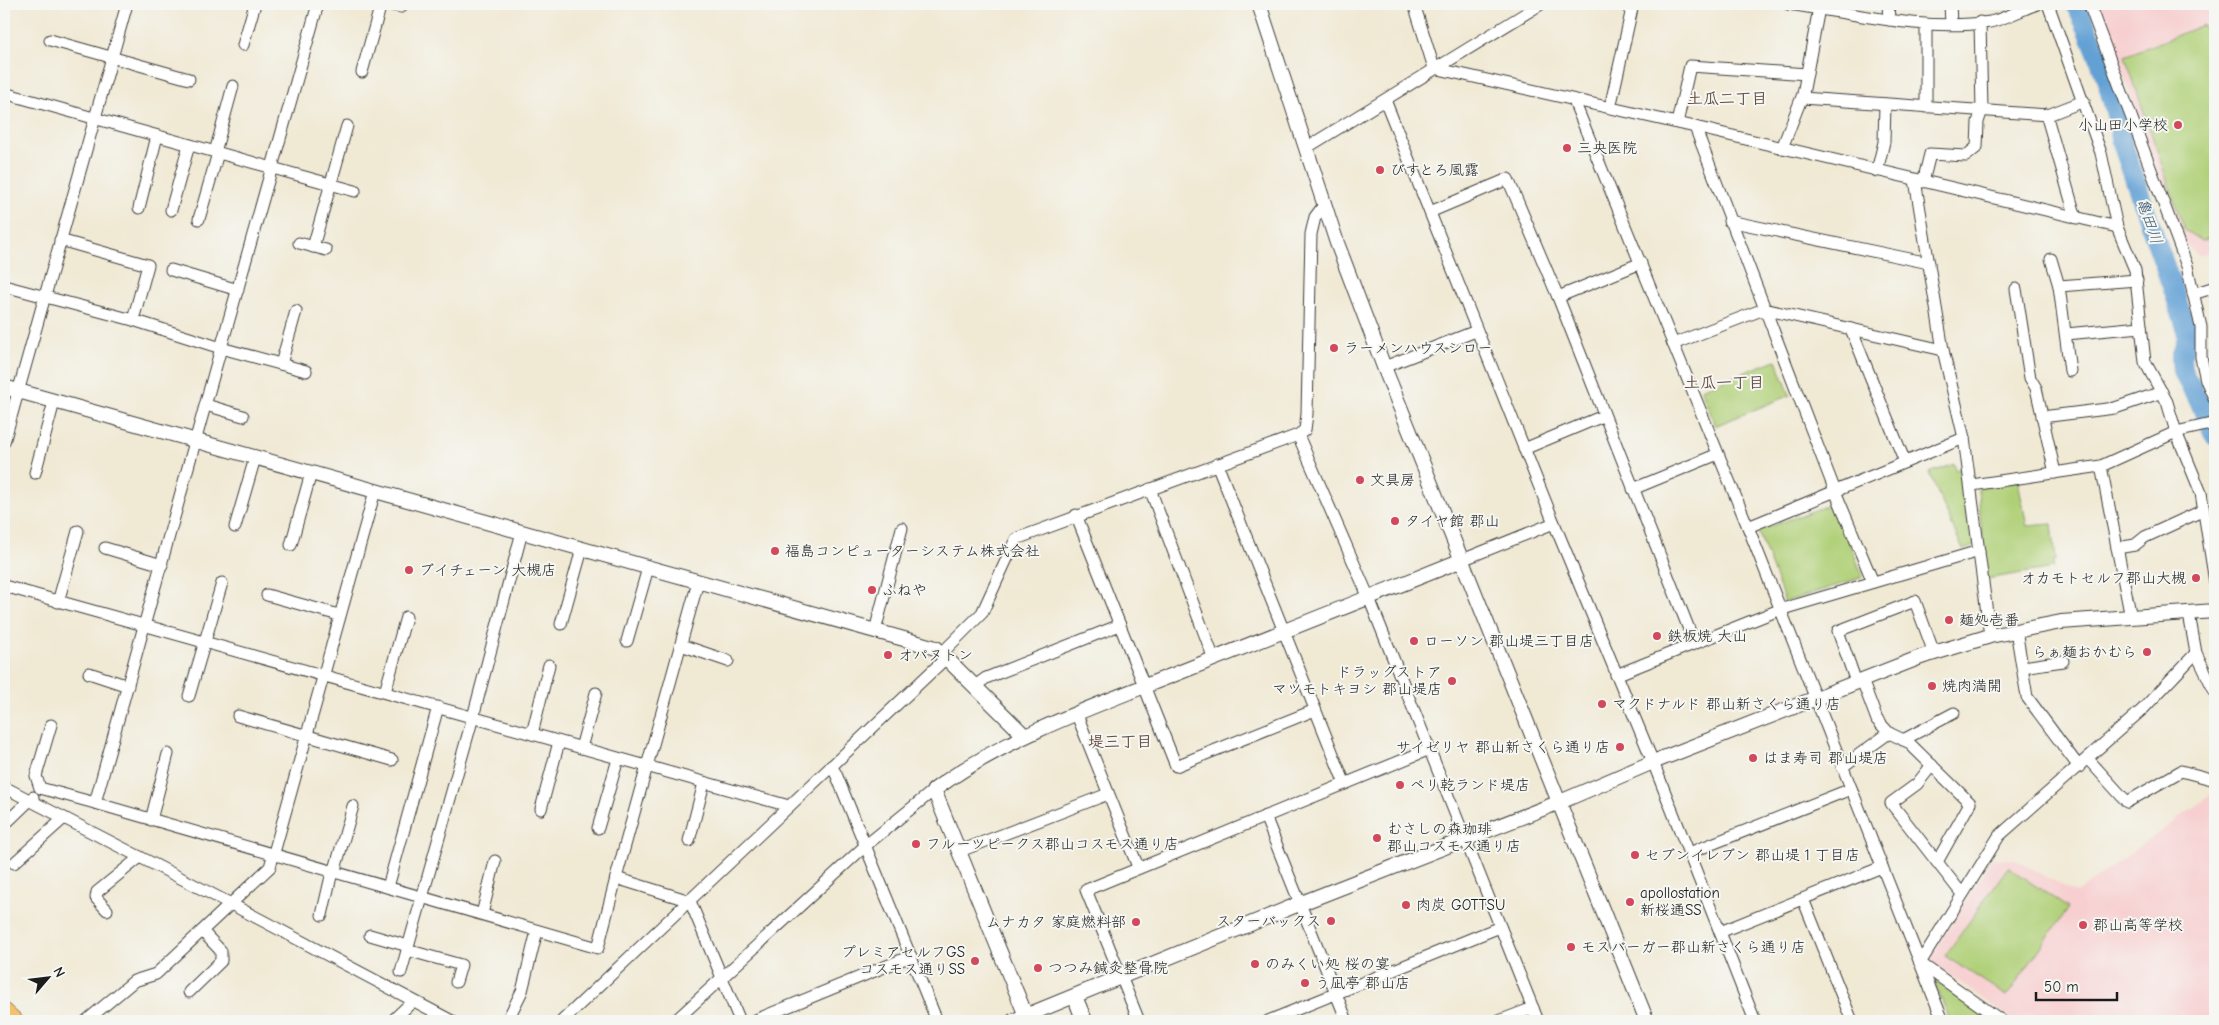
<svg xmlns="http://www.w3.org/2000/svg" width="2219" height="1025" viewBox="0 0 2219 1025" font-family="'Comic Neue','Klee One',sans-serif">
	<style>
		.built { fill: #f7cfd0 }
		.green { fill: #b0d078; stroke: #66764a }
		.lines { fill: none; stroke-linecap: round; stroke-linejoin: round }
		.river { stroke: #64a1d5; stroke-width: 20 }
		.pedestrian-casing { stroke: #3c3b38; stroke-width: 11 }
		.minor-casing { stroke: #3c3b38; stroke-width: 13 }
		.tertiary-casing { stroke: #3c3b38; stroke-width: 16 }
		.primary-casing { stroke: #3c3b38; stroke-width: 19 }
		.pedestrian { stroke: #fff; stroke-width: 9 }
		.minor { stroke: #fff; stroke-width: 11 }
		.tertiary { stroke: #fff; stroke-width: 14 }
		.primary { stroke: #f3c26a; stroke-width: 18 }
		.poi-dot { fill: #d1495b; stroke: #f6f6f2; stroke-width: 2 }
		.labels { text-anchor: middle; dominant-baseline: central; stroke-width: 4; stroke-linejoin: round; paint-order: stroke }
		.poi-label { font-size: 15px; fill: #1c1c1c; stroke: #f6f6f2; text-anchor: start }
		.neighbourhood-label { font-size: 16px; font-weight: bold; fill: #664e43; stroke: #f6f6f2 }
		.water-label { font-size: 16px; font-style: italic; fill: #3c586f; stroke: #f6f6f2 }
	</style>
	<rect width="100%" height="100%" fill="#f6f6f2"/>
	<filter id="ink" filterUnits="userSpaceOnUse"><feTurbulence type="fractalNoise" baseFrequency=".02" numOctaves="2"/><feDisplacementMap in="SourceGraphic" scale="10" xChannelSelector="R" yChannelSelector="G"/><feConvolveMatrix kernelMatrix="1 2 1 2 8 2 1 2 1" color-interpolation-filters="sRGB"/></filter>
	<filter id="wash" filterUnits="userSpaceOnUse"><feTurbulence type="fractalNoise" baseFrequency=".0096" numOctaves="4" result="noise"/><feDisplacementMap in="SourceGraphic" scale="20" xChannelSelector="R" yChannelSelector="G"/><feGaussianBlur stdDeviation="1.12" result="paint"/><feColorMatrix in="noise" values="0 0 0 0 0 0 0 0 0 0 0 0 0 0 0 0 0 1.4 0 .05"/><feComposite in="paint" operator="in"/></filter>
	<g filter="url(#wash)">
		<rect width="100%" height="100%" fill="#f0e9d4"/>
		<!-- built -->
		<g class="built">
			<path d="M 2097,4 L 2215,4 L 2215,250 L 2199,255 L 2186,246 Z"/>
			<path d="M 2215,792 L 2215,1021 L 2014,1021 L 1931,962 L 1931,957 L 1992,858 L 2016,860 L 2076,893 Z"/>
		</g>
		<!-- green -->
		<g class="green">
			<path d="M 2203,25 L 2215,57 L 2215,236 L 2202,241 L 2184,230 L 2125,56 Z"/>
			<path d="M 1776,360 L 1790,395 L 1715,426 L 1701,389 Z"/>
			<path d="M 1954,464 L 1955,470 L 1963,468 L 1975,543 L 1972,547 L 1963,550 L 1929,473 Z"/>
			<path d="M 2018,481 L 2027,526 L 2052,524 L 2056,560 L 2053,561 L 2053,568 L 1986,579 L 1978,490 L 1981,486 Z"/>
			<path d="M 1834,503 L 1863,577 L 1785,602 L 1758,531 Z"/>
			<path d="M 2008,867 L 2068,908 L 2007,996 L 1945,956 Z"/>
			<path d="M 1933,978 L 1994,1021 L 1950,1021 Z"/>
		</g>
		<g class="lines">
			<!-- river -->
			<path class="river" d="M 2075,4 C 2098,46 2113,96 2122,143 L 2186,327 L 2187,338 L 2181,357 L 2182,371 L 2198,399 L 2215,436"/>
		</g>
	</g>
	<g filter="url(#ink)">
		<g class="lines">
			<!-- pedestrian casing -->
			<g class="pedestrian-casing">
				<g id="pedestrian">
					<path d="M 1080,1002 L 1088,1021"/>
					<path d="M 1075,1005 L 1081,1021"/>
				</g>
			</g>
			<!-- minor casing -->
			<g class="minor-casing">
				<g id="minor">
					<path d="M 387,4 L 401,7"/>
					<path d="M 1414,4 L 1434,68 L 1695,127 L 2117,227"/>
					<path d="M 1788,4 C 1855,13 1922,32 1990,22 C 2005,19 2022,9 2037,4"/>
					<path d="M 1888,4 L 1889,20"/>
					<path d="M 1950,4 L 1951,24"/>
					<path d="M 2048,4 L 2101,153 L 2117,227 L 2135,270 L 2145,362 L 2167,402 L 2176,432 L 2201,493 L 2215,582"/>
					<path d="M 2089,4 L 2187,266 L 2201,327 L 2201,357 L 2206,380 L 2215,400"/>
					<path d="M 50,40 L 189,79"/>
					<path d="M 243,45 L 255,4"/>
					<path d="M 362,72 L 381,4"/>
					<path d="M 4,93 L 355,191"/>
					<path d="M 1802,98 L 2048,115 L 2084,101"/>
					<path d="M 1385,100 L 1554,523 L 1653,762 L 1755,1021"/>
					<path d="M 1574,101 L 1748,527 L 1943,1021"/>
					<path d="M 1926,107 L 1926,25"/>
					<path d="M 1610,108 L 1633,4"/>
					<path d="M 2046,114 L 2076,218"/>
					<path d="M 1677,123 L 1690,66 L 1807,74"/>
					<path d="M 1695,127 L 1835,491 L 1873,582"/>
					<path d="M 1306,148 L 1541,4"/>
					<path d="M 1782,148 L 1803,94 L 1819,8"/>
					<path d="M 215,152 L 233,86"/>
					<path d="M 1877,171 L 1884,142 L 1885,104"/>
					<path d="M 1915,180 L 1943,350 L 1964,438 L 1990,636"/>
					<path d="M 1923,182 L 1930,154 L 1966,156 L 1977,147 L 1978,122 L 1982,110 L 1980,22"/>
					<path d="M 1324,205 L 1315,217 L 1311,234 L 1307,414 L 1305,430 L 1298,435 L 1369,598 L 1538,1021"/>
					<path d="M 139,208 L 157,136"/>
					<path d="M 171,210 L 189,145"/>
					<path d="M 1430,212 L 1508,179 L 1558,297 L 1694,642"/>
					<path d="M 199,219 L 218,153"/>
					<path d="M 1729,221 L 1929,263"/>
					<path d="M 60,240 L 148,265 L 133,320"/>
					<path d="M 299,243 L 326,250"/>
					<path d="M 313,247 L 347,126"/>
					<path d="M 2051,259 L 2059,286 L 2070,371"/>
					<path d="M 171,270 L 238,290"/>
					<path d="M 4,286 L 133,320 L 221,348 L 318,4"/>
					<path d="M 2059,286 L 2137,280"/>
					<path d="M 2016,289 L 2030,378 L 2036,388 L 2055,473"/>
					<path d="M 2193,294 L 2215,287"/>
					<path d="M 1558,297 L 1641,263"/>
					<path d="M 1851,329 L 1905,462"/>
					<path d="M 2066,334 L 2141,327"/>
					<path d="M 1673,344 L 1764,309 L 1943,350"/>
					<path d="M 281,364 L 296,311"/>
					<path d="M 1384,367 L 1476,331"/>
					<path d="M 306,371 L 221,348 L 95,803 L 598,948 L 616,878 L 690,901 L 740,1021"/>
					<path d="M 206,405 L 243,416"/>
					<path d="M 2042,417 L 2115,408 L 2162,392"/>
					<path d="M 4,442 L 127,4"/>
					<path d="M 1524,449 L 1603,416"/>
					<path d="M 1217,464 L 1345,784"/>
					<path d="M 2101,466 L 2131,618"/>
					<path d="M 35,473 L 54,402"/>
					<path d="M 1972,485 L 2101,466 L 2176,432 L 2215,423"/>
					<path d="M 1150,489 L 1214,659"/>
					<path d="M 1633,489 L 1718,454"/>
					<path d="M 1076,515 L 1176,766 L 1315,710"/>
					<path d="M 235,527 L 255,458"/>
					<path d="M 1748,527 L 1964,438"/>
					<path d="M 291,545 L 311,473"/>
					<path d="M 105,548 L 162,565"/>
					<path d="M 2117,548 L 2135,545 L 2145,537 L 2204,510"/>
					<path d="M 1462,560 L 1554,523"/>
					<path d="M 4,586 L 789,806"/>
					<path d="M 267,595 L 339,615"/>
					<path d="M 58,602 L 78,531"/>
					<path d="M 2189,614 L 2196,653 L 2215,692"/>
					<path d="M 561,624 L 582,549"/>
					<path d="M 2016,630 L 2027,697 L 2079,767"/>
					<path d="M 875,631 L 902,528"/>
					<path d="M 627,641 L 648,568"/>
					<path d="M 681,645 L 728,661"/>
					<path d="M 942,653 L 982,613 L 1016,539 L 1298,435"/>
					<path d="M 2023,667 L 2063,661"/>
					<path d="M 89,673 L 128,686"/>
					<path d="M 1616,675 L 1779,610 L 1979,551"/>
					<path d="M 1862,680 L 1877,720 L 1889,733 L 1908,742 L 1970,803 L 1937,862"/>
					<path d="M 1856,682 L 1838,631 L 1915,601 L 1934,653"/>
					<path d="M 975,686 L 986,678 L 1120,625"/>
					<path d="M 385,692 L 406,617"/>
					<path d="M 189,696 L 222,583"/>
					<path d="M 1077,715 L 1138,867"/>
					<path d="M 238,716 L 392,760"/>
					<path d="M 51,725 L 36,776 L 40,788 L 95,803"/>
					<path d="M 532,734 L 549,665"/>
					<path d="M 1903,740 L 1954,713"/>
					<path d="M 581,748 L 596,693"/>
					<path d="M 2088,759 L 2127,802 L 2181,771 L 2215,780"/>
					<path d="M 1932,765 L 1917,784 L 1891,803 L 1962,894"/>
					<path d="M 831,766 L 836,774 L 937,1021"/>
					<path d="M 1842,767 L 1889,733"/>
					<path d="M 4,787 L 231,904 L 452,1021"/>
					<path d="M 541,809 L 559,742"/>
					<path d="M 1265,816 L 1347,1021"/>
					<path d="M 151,820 L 168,754"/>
					<path d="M 4,825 L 33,797"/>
					<path d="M 598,828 L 618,759"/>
					<path d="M 689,841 L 704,783"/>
					<path d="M 960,851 L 1108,794"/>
					<path d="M 1689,853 L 1851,789"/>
					<path d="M 14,863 L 64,818"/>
					<path d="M 616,878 L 698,582"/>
					<path d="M 388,887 L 438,707"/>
					<path d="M 1803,899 L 1852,1021"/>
					<path d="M 107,910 L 96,898 L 97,892 L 140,857"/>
					<path d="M 482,914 L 495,861"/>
					<path d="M 322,915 L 332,872 L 336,866 L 353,806"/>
					<path d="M 1720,932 L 1882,867"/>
					<path d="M 370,935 L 408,946"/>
					<path d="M 407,950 L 461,965 L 456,982"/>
					<path d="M 1920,963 L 1999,836 L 2143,709 L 2196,653"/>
					<path d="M 1920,963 L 2002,1021"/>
					<path d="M 401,972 L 473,717 L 522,532"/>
					<path d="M 189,992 L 221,961 L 221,951 L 202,931"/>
					<path d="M 86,1021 L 134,981 L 156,974 L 270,867 L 375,491"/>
					<path d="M 392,1021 L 413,1001"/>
					<path d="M 507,1021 L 522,991 L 537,931"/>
					<path d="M 562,1021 L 946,658"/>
					<path d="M 675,1021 L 865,846 L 934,790"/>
					<path d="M 753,1021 L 911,956"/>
					<path d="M 1139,1021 L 1086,890 L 1430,749"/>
					<path d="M 1268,1021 L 1500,927"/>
					<path d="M 1499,1021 L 1533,1008"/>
				</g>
			</g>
			<!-- tertiary casing -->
			<g class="tertiary-casing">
				<g id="tertiary">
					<path d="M 1259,4 L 1337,243 L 1384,367 L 1647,1021"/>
					<path d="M 4,387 L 936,648 L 1025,736"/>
					<path d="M 1026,1016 L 934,790 C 1002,739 1094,706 1173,675 C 1269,637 1366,599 1462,560"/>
					<path d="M 1013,1021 L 1299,904 L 1560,802 L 1653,762 L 1921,657 L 1990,636 L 2061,622 L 2215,611"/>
				</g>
			</g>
			<!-- primary casing -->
			<g class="primary-casing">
				<path id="primary" d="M 4,1012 L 14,1021"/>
			</g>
			<!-- pedestrian -->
			<use href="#pedestrian" class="pedestrian"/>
			<!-- minor -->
			<use href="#minor" class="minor"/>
			<!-- tertiary -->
			<use href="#tertiary" class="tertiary"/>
			<!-- primary -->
			<use href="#primary" class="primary"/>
		</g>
	</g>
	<!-- markers -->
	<g class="poi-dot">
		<circle cx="2178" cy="125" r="5"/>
		<circle cx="1567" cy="148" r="5"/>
		<circle cx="1380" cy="170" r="5"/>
		<circle cx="1334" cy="348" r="5"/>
		<circle cx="1360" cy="480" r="5"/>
		<circle cx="1395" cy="521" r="5"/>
		<circle cx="775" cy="551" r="5"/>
		<circle cx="409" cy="570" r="5"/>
		<circle cx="2196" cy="578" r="5"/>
		<circle cx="872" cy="590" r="5"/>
		<circle cx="1949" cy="620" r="5"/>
		<circle cx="1657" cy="636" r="5"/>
		<circle cx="1414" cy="641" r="5"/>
		<circle cx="2147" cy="652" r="5"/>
		<circle cx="888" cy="655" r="5"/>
		<circle cx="1452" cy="681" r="5"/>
		<circle cx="1932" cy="686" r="5"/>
		<circle cx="1602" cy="704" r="5"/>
		<circle cx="1620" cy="747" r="5"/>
		<circle cx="1753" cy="758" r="5"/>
		<circle cx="1400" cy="785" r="5"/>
		<circle cx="1377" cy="838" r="5"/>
		<circle cx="916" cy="844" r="5"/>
		<circle cx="1635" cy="855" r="5"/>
		<circle cx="1630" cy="902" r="5"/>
		<circle cx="1406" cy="905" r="5"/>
		<circle cx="1331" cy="921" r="5"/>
		<circle cx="1136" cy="922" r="5"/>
		<circle cx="2083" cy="925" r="5"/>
		<circle cx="1571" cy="947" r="5"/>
		<circle cx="975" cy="961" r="5"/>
		<circle cx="1255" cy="964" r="5"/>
		<circle cx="1038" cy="968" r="5"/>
		<circle cx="1305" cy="983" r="5"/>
	</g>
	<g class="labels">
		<!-- poi labels -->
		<g class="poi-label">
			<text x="2168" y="125" text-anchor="end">小山田小学校</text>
			<text x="1577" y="148">三央医院</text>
			<text x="1390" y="170">びすとろ風露</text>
			<text x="1344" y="348">ラーメンハウスシロー</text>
			<text x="1370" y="480">文具房</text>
			<text x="1405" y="521">タイヤ館 郡山</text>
			<text x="785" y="551">福島コンピューターシステム株式会社</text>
			<text x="419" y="570">ブイチェーン 大槻店</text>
			<text x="2186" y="578" text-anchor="end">オカモトセルフ郡山大槻</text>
			<text x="882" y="590">ふねや</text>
			<text x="1959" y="620">麺処壱番</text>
			<text x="1667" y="636">鉄板焼 大山</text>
			<text x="1424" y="641">ローソン 郡山堤三丁目店</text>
			<text x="2137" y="652" text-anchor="end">らぁ麺おかむら</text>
			<text x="898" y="655">オパヌトン</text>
			<text x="1442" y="672" text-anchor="end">ドラッグストア<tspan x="1442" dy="17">マツモトキヨシ 郡山堤店</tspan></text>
			<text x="1942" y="686">焼肉満開</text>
			<text x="1612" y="704">マクドナルド 郡山新さくら通り店</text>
			<text x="1610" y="747" text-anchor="end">サイゼリヤ 郡山新さくら通り店</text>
			<text x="1763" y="758">はま寿司 郡山堤店</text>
			<text x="1410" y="785">ペリ乾ランド堤店</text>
			<text x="1387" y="829">むさしの森珈琲<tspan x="1387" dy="17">郡山コスモス通り店</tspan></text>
			<text x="926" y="844">フルーツピークス郡山コスモス通り店</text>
			<text x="1645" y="855">セブンイレブン 郡山堤１丁目店</text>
			<text x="1640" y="893">apollostation<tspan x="1640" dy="17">新桜通SS</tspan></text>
			<text x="1416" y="905">肉炭 GOTTSU</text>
			<text x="1321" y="921" text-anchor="end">スターバックス</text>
			<text x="1126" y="922" text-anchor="end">ムナカタ 家庭燃料部</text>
			<text x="2093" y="925">郡山高等学校</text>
			<text x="1581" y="947">モスバーガー郡山新さくら通り店</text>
			<text x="965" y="952" text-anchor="end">プレミアセルフGS<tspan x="965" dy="17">コスモス通りSS</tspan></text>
			<text x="1265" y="964">のみくい処 桜の宴</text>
			<text x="1048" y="968">つつみ鍼灸整骨院</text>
			<text x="1315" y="983">う凪亭 郡山店</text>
		</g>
		<!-- neighbourhood labels -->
		<g class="neighbourhood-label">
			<text x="1727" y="99">土瓜二丁目</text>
			<text x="1724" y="383">土瓜一丁目</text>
			<text x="1120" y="742">堤三丁目</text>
		</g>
		<!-- water labels -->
		<g class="water-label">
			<text transform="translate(2149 221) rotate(71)">亀田川</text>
		</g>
	</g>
	<!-- margin -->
	<rect width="2219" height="1025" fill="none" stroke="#f6f6f2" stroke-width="20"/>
	<!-- north arrow -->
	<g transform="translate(48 978) rotate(62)" stroke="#f6f6f2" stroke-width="4" paint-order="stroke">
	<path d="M0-4L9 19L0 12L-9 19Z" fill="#1c1c1c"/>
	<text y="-8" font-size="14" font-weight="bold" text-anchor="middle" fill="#1c1c1c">N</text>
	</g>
	<!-- scale -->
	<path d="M2036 992v8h81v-8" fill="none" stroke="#1c1c1c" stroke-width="2.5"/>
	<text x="2044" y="992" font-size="15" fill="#1c1c1c" stroke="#f6f6f2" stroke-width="4" paint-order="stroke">50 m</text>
</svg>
